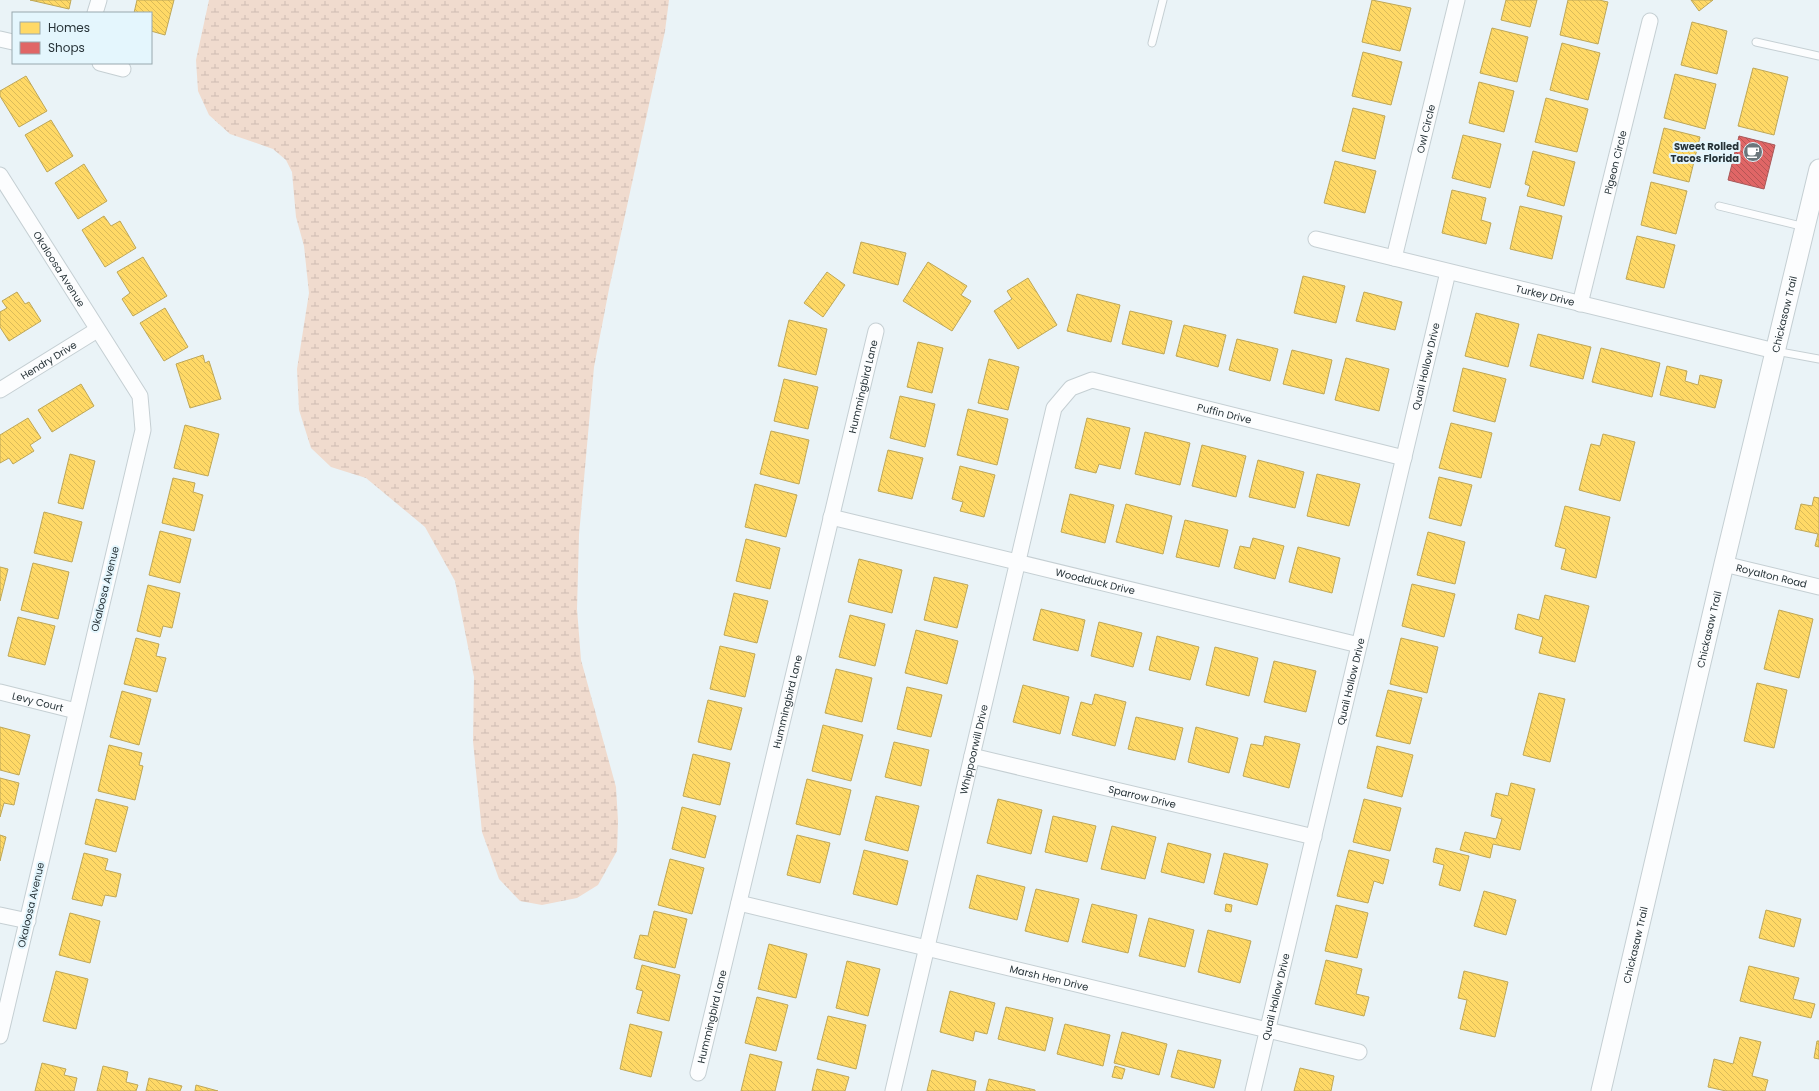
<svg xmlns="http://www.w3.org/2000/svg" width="1819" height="1091" viewBox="0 0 1819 1091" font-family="Poppins,sans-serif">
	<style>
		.wetland { fill: url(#wetland-marsh) }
		.homes { fill: url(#homes-back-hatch); stroke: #bea758 }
		.shops { fill: url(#shops-back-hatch); stroke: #a85758 }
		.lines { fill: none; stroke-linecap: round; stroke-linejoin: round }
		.service-casing { stroke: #c5cfd3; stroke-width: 9 }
		.minor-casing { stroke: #c5cfd3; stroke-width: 17 }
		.tertiary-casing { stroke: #c5cfd3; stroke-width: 21 }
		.service { stroke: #fcfdfe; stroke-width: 7 }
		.minor { stroke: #fcfdfe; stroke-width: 15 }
		.tertiary { stroke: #fcfdfe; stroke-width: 19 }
		.labels { text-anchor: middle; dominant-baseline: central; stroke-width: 4; stroke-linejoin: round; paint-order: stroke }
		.street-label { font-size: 10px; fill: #273338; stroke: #e4f6fd }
		.poi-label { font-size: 10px; font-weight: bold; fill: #273338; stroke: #e4f6fd; text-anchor: end }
	</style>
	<defs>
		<pattern id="wetland-marsh" width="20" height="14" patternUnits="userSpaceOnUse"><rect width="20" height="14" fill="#f0dbce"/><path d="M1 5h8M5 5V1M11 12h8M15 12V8" fill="none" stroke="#cebcb2"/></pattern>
		<pattern id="homes-back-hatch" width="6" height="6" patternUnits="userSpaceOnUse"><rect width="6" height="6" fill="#ffd966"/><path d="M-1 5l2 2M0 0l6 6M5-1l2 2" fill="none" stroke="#dbbb59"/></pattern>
		<pattern id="shops-back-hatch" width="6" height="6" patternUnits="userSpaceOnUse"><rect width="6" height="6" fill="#e06666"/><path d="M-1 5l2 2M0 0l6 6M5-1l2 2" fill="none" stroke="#b65555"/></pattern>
	</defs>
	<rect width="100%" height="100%" fill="#eaf3f7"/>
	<!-- wetland -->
	<path class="wetland" d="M 209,0 L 669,0 L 665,31 L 609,289 L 594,367 L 579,535 L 577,609 L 581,660 L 616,787 L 618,821 L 617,851 L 598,885 L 577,898 L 542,905 L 520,901 L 499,879 L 482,832 L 473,741 L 474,677 L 455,581 L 425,527 L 366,478 L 331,467 L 311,448 L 299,410 L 297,369 L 309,293 L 304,246 L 296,217 L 292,172 L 286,160 L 273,149 L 230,134 L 209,115 L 198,91 L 196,60 Z"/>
	<!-- homes -->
	<g class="homes">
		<path d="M 30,0 L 71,0 L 69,9 Z"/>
		<path d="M 137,0 L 174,0 L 165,35 L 151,31 L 151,13 L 134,13 Z"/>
		<path d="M 1372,0 L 1411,8 L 1400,51 L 1362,42 Z"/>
		<path d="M 1506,0 L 1537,0 L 1530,27 L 1501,20 Z"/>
		<path d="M 1568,0 L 1599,0 L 1608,2 L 1598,44 L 1560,35 Z"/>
		<path d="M 1691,0 L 1713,0 L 1699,11 Z"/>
		<path d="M 1692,22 L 1727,31 L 1717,74 L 1681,65 Z"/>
		<path d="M 1492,28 L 1528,37 L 1517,82 L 1480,73 Z"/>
		<path d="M 1562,43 L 1600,53 L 1588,100 L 1550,90 Z"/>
		<path d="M 1363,52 L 1402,62 L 1391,105 L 1352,96 Z"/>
		<path d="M 1753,68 L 1788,77 L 1774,135 L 1738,126 Z"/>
		<path d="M 1675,74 L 1716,84 L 1705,129 L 1664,118 Z"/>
		<path d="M 26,76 L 47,111 L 19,127 L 0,96 L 0,91 Z"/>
		<path d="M 1479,82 L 1514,91 L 1504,132 L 1469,123 Z"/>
		<path d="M 1546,98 L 1588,109 L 1577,152 L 1535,142 Z"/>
		<path d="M 1353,108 L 1385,116 L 1375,159 L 1342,151 Z"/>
		<path d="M 51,120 L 73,156 L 47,172 L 25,135 Z"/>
		<path d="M 1664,128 L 1700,137 L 1689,182 L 1653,173 Z"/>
		<path d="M 1463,135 L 1501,144 L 1490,188 L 1452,178 Z"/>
		<path d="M 1533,151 L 1575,162 L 1564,206 L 1527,196 L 1530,186 L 1525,184 Z"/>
		<path d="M 1335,161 L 1376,171 L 1365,213 L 1324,203 Z"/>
		<path d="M 84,164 L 107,201 L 78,219 L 55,183 Z"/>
		<path d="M 1651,182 L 1687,191 L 1676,234 L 1641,225 Z"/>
		<path d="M 1452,190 L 1486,198 L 1481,220 L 1491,223 L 1486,244 L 1442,233 Z"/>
		<path d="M 1520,206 L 1562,216 L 1552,259 L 1510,249 Z"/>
		<path d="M 104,216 L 111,226 L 120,221 L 136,248 L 105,267 L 82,230 Z"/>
		<path d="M 1637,236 L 1675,245 L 1664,288 L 1626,279 Z"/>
		<path d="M 861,242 L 906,253 L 898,285 L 853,273 Z"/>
		<path d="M 143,257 L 167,296 L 133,316 L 122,299 L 130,293 L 117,272 Z"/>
		<path d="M 928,262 L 967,286 L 961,295 L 971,301 L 952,331 L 903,301 Z"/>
		<path d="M 827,272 L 845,285 L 823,317 L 804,303 Z"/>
		<path d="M 1303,276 L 1345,286 L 1336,323 L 1294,313 Z"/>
		<path d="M 1028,278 L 1057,325 L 1018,349 L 994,311 L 1012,299 L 1007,291 Z"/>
		<path d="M 17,292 L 25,304 L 29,302 L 41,321 L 9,341 L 0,327 L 0,312 L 7,308 L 2,301 Z"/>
		<path d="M 1364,292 L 1402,302 L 1395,330 L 1356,321 Z"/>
		<path d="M 1077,294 L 1120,305 L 1111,342 L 1067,331 Z"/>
		<path d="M 165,308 L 188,347 L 164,361 L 140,323 Z"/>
		<path d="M 1130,311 L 1172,321 L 1164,354 L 1122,344 Z"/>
		<path d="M 1476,313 L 1519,324 L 1508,367 L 1465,356 Z"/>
		<path d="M 789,320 L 827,329 L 816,375 L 778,366 Z"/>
		<path d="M 1184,325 L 1226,335 L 1218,367 L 1176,356 Z"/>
		<path d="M 1538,334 L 1591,347 L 1583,379 L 1530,366 Z"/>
		<path d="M 1237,339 L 1278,349 L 1270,381 L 1229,370 Z"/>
		<path d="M 918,342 L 943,348 L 932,393 L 907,387 Z"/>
		<path d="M 1601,348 L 1660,363 L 1652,397 L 1592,382 Z"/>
		<path d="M 1292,350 L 1332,360 L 1324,394 L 1283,384 Z"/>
		<path d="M 203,355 L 205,363 L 209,361 L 221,399 L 190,408 L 176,364 Z"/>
		<path d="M 1346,358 L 1389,369 L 1379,411 L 1335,400 Z"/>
		<path d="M 989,359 L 1019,367 L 1008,410 L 978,403 Z"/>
		<path d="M 1667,366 L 1687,371 L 1685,381 L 1698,385 L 1700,375 L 1722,380 L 1715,408 L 1660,395 Z"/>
		<path d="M 1463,368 L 1506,379 L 1495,422 L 1453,411 Z"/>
		<path d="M 784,379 L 818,387 L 808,429 L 774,421 Z"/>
		<path d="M 81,384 L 94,406 L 52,432 L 38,410 Z"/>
		<path d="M 900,396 L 935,404 L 925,447 L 890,438 Z"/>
		<path d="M 968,409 L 1008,419 L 997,465 L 957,455 Z"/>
		<path d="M 28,418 L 41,438 L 30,445 L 34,451 L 13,464 L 9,458 L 0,463 L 0,435 Z"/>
		<path d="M 1087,418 L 1130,428 L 1120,469 L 1099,464 L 1096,473 L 1075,468 Z"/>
		<path d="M 1451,423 L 1492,433 L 1481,478 L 1439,468 Z"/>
		<path d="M 185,425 L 219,434 L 208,476 L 174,468 Z"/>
		<path d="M 771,431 L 809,440 L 799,484 L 760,474 Z"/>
		<path d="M 1145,432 L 1190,443 L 1180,485 L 1135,474 Z"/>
		<path d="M 1603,434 L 1635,442 L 1620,501 L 1579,490 L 1591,444 L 1600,446 Z"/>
		<path d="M 1202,445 L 1246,456 L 1236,497 L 1192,486 Z"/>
		<path d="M 888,450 L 923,458 L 912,499 L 878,491 Z"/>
		<path d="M 70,454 L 95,461 L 83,509 L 58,503 Z"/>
		<path d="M 1258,460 L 1304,472 L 1295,508 L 1249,497 Z"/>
		<path d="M 960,466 L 995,475 L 984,517 L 960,511 L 963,502 L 952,499 Z"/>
		<path d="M 1317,474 L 1360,484 L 1349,526 L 1307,516 Z"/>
		<path d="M 1439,477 L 1472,485 L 1461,526 L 1429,518 Z"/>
		<path d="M 173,478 L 195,483 L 193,492 L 203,495 L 194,531 L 162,523 Z"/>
		<path d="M 755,484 L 797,495 L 786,537 L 745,527 Z"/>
		<path d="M 1070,494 L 1114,505 L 1105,543 L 1061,532 Z"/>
		<path d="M 1814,497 L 1819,498 L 1819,547 L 1815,546 L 1818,534 L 1795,529 L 1801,504 L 1812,506 Z"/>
		<path d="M 1126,504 L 1172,516 L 1163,554 L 1116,542 Z"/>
		<path d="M 1565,506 L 1610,517 L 1596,578 L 1561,569 L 1566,549 L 1555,546 Z"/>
		<path d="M 44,512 L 82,522 L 72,562 L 34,553 Z"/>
		<path d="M 1185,520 L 1228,530 L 1219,567 L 1176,557 Z"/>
		<path d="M 160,531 L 191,539 L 180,583 L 149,575 Z"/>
		<path d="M 1428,532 L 1465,542 L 1455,584 L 1417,575 Z"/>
		<path d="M 1253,538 L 1284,546 L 1275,579 L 1234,568 L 1240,546 L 1250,548 Z"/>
		<path d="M 746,539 L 780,548 L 770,589 L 736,581 Z"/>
		<path d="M 1298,547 L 1340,558 L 1332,593 L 1289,582 Z"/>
		<path d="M 859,559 L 902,570 L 892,613 L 848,602 Z"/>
		<path d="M 33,563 L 69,572 L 58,619 L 21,610 Z"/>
		<path d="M 0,567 L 8,569 L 0,601 Z"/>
		<path d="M 934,577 L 968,585 L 957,628 L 924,620 Z"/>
		<path d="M 1412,584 L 1455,594 L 1444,637 L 1402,626 Z"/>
		<path d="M 148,585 L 180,593 L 172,628 L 163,626 L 160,637 L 137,631 Z"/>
		<path d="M 734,593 L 768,601 L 757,643 L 724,635 Z"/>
		<path d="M 1545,595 L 1589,606 L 1575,662 L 1539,653 L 1543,637 L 1515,629 L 1518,614 L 1539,620 Z"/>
		<path d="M 1041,609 L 1085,620 L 1078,651 L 1033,640 Z"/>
		<path d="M 1779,610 L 1813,619 L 1799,678 L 1764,669 Z"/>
		<path d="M 850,615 L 885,624 L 875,666 L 839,657 Z"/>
		<path d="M 18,617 L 55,626 L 45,665 L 8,656 Z"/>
		<path d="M 1099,622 L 1142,633 L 1133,667 L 1091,656 Z"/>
		<path d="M 916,630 L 958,641 L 947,684 L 905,673 Z"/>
		<path d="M 1157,636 L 1199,647 L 1190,680 L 1149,670 Z"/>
		<path d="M 136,638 L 159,644 L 156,656 L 166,658 L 157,692 L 124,684 Z"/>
		<path d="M 1401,638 L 1438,647 L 1427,693 L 1390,684 Z"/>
		<path d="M 720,646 L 755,654 L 745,697 L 710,689 Z"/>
		<path d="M 1215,647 L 1258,658 L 1249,696 L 1206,685 Z"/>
		<path d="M 1274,661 L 1316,671 L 1306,712 L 1264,702 Z"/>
		<path d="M 836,669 L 872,678 L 862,722 L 825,713 Z"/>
		<path d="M 1757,683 L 1787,690 L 1774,748 L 1744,741 Z"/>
		<path d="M 1023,685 L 1069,697 L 1060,734 L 1013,722 Z"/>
		<path d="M 907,687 L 942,695 L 931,737 L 897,729 Z"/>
		<path d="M 1388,690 L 1422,698 L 1410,744 L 1376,736 Z"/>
		<path d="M 122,691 L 151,699 L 139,745 L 110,737 Z"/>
		<path d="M 1539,693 L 1565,699 L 1550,762 L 1523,755 Z"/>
		<path d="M 1095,694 L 1126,702 L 1115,746 L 1072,735 L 1081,702 L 1092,705 Z"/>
		<path d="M 708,700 L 742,708 L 731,750 L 698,742 Z"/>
		<path d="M 1136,717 L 1183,728 L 1175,760 L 1128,749 Z"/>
		<path d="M 823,725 L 863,735 L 851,781 L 812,771 Z"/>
		<path d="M 0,727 L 30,735 L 19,775 L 0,770 Z"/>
		<path d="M 1196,727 L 1238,738 L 1229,773 L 1188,762 Z"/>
		<path d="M 1265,736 L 1300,744 L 1289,788 L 1243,776 L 1251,744 L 1263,746 Z"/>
		<path d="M 894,742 L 929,750 L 921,786 L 885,777 Z"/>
		<path d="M 109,745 L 142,753 L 139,765 L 143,766 L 135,800 L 98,791 Z"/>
		<path d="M 1377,746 L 1413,755 L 1402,797 L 1367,788 Z"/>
		<path d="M 693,754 L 730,763 L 720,805 L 683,796 Z"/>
		<path d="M 0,778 L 19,783 L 14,805 L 4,803 L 0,817 Z"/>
		<path d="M 807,779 L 851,790 L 840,835 L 796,824 Z"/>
		<path d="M 1511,783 L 1535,789 L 1520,850 L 1493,844 L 1490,858 L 1460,850 L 1465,832 L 1496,839 L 1502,819 L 1491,816 L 1496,793 L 1508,796 Z"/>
		<path d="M 876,796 L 919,806 L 908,851 L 865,840 Z"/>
		<path d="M 96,799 L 128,807 L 116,852 L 85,844 Z"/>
		<path d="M 998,799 L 1042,810 L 1031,854 L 987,843 Z"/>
		<path d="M 1364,799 L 1401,808 L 1390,851 L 1353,842 Z"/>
		<path d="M 682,807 L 716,816 L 705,858 L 672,849 Z"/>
		<path d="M 1053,816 L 1096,826 L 1087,862 L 1045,852 Z"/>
		<path d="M 1112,826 L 1156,837 L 1145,879 L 1101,869 Z"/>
		<path d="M 0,835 L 6,837 L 0,861 Z"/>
		<path d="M 797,835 L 830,843 L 820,883 L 787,875 Z"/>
		<path d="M 1168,843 L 1211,854 L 1204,883 L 1161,872 Z"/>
		<path d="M 1436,848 L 1469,856 L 1460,891 L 1439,885 L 1444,865 L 1433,862 Z"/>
		<path d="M 864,850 L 908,861 L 897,905 L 853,894 Z"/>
		<path d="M 1349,850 L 1389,860 L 1383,884 L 1374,881 L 1368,903 L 1337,896 Z"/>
		<path d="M 84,853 L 108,859 L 105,870 L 121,874 L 116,897 L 105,895 L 102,906 L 72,899 Z"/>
		<path d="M 1224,853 L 1268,864 L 1257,905 L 1214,894 Z"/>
		<path d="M 670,859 L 704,868 L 692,914 L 658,905 Z"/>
		<path d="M 977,875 L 1025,887 L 1017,920 L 969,908 Z"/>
		<path d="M 1036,889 L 1079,899 L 1068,942 L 1025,931 Z"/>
		<path d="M 1484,891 L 1516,900 L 1506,935 L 1474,926 Z"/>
		<path d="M 1092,904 L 1137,915 L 1128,953 L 1082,942 Z"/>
		<path d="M 1226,904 L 1232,905 L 1231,912 L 1225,911 Z"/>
		<path d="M 1336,905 L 1368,913 L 1357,958 L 1325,951 Z"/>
		<path d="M 1766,910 L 1801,919 L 1794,947 L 1759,938 Z"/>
		<path d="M 654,911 L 687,919 L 675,968 L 634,958 L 640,935 L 648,936 Z"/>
		<path d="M 70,913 L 100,921 L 90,963 L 59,955 Z"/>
		<path d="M 1149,918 L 1194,930 L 1185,967 L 1139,956 Z"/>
		<path d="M 1208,930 L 1251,941 L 1240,983 L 1198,972 Z"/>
		<path d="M 769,944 L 807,954 L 796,998 L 758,989 Z"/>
		<path d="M 1326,960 L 1362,969 L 1356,994 L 1369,997 L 1364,1016 L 1315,1004 Z"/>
		<path d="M 847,961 L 880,969 L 868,1016 L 836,1008 Z"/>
		<path d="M 642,965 L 680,975 L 669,1021 L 637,1013 L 643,991 L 636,989 Z"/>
		<path d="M 1749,966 L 1799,978 L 1793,999 L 1815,1004 L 1811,1018 L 1740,1001 Z"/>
		<path d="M 56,971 L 88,979 L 76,1029 L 43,1021 Z"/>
		<path d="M 1464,971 L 1508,982 L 1495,1037 L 1460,1029 L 1467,1000 L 1458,998 Z"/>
		<path d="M 950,991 L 995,1003 L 987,1034 L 975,1031 L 973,1041 L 940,1032 Z"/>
		<path d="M 757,997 L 788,1005 L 776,1051 L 745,1043 Z"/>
		<path d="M 1006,1007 L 1053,1018 L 1045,1051 L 998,1039 Z"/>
		<path d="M 828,1016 L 866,1025 L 856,1069 L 817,1059 Z"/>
		<path d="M 630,1024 L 662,1032 L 651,1077 L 620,1069 Z"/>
		<path d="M 1065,1024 L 1110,1035 L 1103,1066 L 1057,1054 Z"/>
		<path d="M 1122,1032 L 1167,1044 L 1159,1075 L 1114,1063 Z"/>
		<path d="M 1740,1037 L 1761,1042 L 1752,1076 L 1768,1080 L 1765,1091 L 1726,1091 L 1708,1087 L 1714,1059 L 1733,1064 Z"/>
		<path d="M 1817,1041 L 1819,1041 L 1819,1059 L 1814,1058 Z"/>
		<path d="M 1178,1050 L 1221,1060 L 1214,1088 L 1171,1077 Z"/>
		<path d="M 750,1054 L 782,1062 L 775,1091 L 741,1091 Z"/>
		<path d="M 42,1063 L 66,1069 L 64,1075 L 77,1078 L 74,1091 L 35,1091 Z"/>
		<path d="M 103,1066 L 128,1072 L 126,1082 L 138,1085 L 136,1091 L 97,1091 Z"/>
		<path d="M 1115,1066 L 1125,1069 L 1122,1079 L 1112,1077 Z"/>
		<path d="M 1300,1068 L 1334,1076 L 1331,1091 L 1294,1091 Z"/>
		<path d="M 817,1069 L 849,1077 L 845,1091 L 812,1091 Z"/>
		<path d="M 932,1070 L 976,1081 L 974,1091 L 927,1091 Z"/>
		<path d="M 149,1078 L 182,1086 L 180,1091 L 146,1091 Z"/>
		<path d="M 989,1079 L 1035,1090 L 1035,1091 L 986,1091 Z"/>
		<path d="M 196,1085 L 218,1091 L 195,1091 Z"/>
	</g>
	<!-- shops -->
	<path class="shops" d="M 1739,136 L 1775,145 L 1764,189 L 1728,180 Z"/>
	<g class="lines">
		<!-- service casing -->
		<g class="service-casing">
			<g id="service">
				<path d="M 1756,42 L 1819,56"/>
				<path d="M 1152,43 L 1163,0"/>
				<path d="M 1719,206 L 1805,227"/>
				<path d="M 1775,351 L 1819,359"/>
			</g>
		</g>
		<!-- minor casing -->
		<g class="minor-casing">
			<g id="minor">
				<path d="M 95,13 L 99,0"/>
				<path d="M 0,39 L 13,42"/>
				<path d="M 100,63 L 123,69"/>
				<path id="s1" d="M 0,175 L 140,396 L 143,430 L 0,1036"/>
				<path id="s2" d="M 1316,239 L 1775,351"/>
				<path id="s3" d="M 1394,258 L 1457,0"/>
				<path id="s4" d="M 1580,304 L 1650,21"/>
				<path id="s5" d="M 0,390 L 97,330"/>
				<path id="s6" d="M 831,517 L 1359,645"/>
				<path id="s7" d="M 1724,564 L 1819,587"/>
				<path id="s8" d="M 0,692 L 76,711"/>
				<path id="s9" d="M 972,756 L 1314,837"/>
				<path id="s10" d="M 739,903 L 1359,1052"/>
				<path d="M 0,915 L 28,921"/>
				<path id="s11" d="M 698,1073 L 876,331"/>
				<path id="s12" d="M 893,1091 L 1054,408 L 1071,388 L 1092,380 L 1404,458"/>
				<path id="s13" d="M 1253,1091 L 1448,272"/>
			</g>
		</g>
		<!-- tertiary casing -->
		<g class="tertiary-casing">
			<g id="tertiary">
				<path id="s14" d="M 1601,1091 L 1724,564 L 1819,169"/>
			</g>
		</g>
		<!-- service -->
		<use href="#service" class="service"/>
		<!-- minor -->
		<use href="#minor" class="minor"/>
		<!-- tertiary -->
		<use href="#tertiary" class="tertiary"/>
	</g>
	<!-- icons -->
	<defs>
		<g id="cafe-disc" transform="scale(1)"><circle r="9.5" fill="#6b767b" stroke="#e4f6fd"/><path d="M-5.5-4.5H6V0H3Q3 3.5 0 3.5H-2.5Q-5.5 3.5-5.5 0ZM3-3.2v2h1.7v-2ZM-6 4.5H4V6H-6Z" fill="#fff"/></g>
	</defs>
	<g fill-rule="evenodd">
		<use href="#cafe-disc" x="1753" y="152"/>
	</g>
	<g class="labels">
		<!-- street labels -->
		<g class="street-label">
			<text stroke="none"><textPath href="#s3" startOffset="133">Owl Circle</textPath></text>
			<text stroke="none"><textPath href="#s4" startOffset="146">Pigeon Circle</textPath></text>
			<text stroke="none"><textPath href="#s1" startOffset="111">Okaloosa Avenue</textPath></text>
			<text stroke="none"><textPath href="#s2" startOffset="236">Turkey Drive</textPath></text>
			<text stroke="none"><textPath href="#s14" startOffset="798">Chickasaw Trail</textPath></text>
			<text stroke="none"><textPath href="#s5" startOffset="57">Hendry Drive</textPath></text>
			<text stroke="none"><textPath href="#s13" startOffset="745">Quail Hollow Drive</textPath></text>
			<text stroke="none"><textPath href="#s11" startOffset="706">Hummingbird Lane</textPath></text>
			<text stroke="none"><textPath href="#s12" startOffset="887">Puffin Drive</textPath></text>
			<text stroke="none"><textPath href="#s7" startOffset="49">Royalton Road</textPath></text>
			<text stroke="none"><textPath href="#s6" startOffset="272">Woodduck Drive</textPath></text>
			<text transform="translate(105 589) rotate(-76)">Okaloosa Avenue</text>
			<text stroke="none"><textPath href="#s14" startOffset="474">Chickasaw Trail</textPath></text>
			<text stroke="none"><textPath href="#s13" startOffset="421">Quail Hollow Drive</textPath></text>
			<text stroke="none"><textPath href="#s8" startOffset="39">Levy Court</textPath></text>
			<text stroke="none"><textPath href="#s11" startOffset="382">Hummingbird Lane</textPath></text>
			<text stroke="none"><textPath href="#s12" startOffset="351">Whippoorwill Drive</textPath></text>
			<text stroke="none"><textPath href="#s9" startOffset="175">Sparrow Drive</textPath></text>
			<text transform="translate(31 905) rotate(-77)">Okaloosa Avenue</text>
			<text stroke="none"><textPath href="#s14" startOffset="150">Chickasaw Trail</textPath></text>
			<text stroke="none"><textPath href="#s10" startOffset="319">Marsh Hen Drive</textPath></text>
			<text stroke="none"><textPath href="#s13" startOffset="97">Quail Hollow Drive</textPath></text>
			<text stroke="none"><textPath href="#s11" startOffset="58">Hummingbird Lane</textPath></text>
		</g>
		<!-- poi labels -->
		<g class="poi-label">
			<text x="1739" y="146">Sweet Rolled<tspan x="1739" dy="12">Tacos Florida</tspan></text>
		</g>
	</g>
	<!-- legend -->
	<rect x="12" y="12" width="140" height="52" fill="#e4f6fd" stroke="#98a8ae"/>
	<rect x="20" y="22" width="20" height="12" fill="#ffd966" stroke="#98a8ae"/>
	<text x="48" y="32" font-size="12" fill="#273338">Homes</text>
	<rect x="20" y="42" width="20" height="12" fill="#e06666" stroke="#98a8ae"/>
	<text x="48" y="52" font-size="12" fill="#273338">Shops</text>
</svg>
